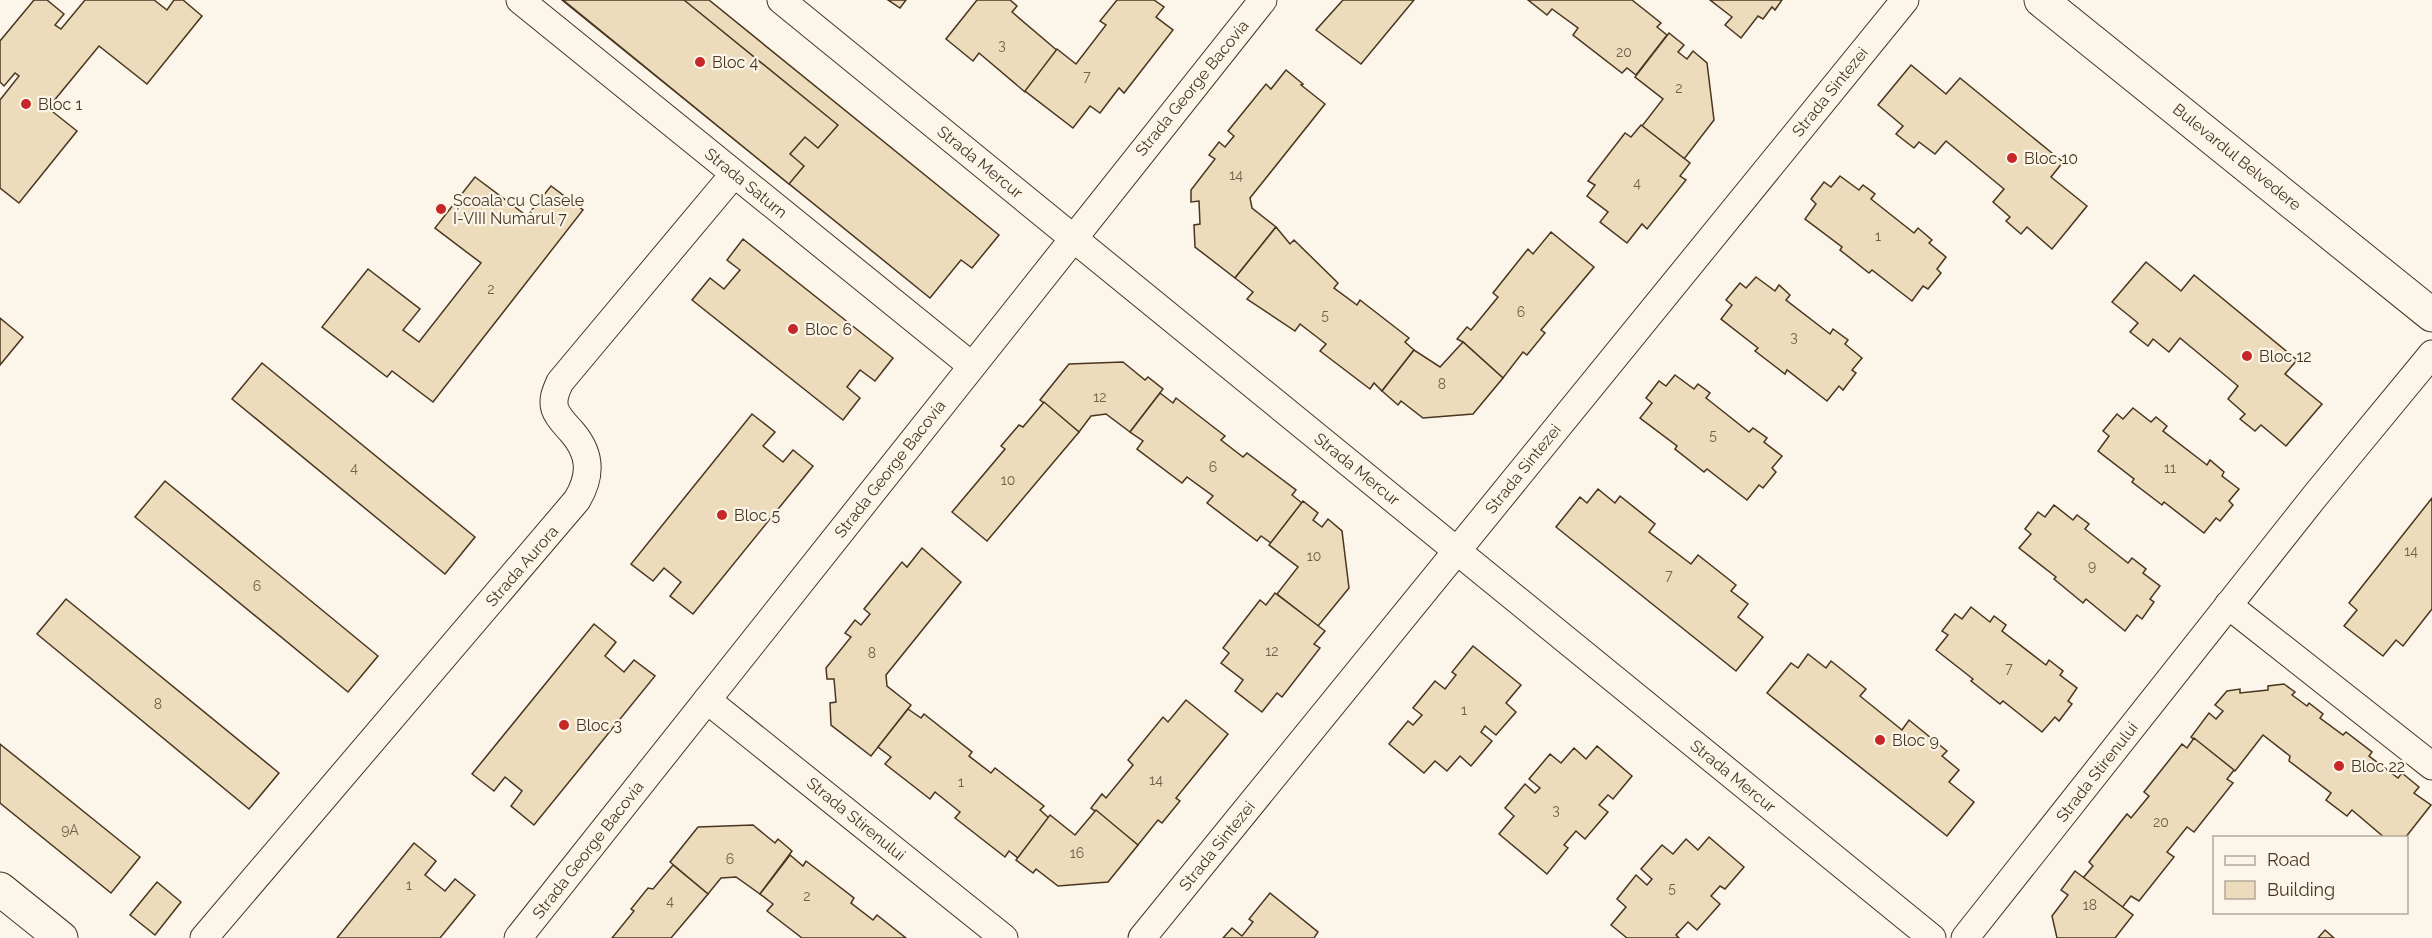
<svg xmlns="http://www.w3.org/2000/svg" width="2432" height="938" viewBox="0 0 2432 938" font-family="Raleway,sans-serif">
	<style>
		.building { fill: #ecdcbc; stroke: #4a3520; stroke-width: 1.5 }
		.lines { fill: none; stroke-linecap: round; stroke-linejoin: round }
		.street-casing { stroke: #4a3520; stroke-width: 29 }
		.secondary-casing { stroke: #4a3520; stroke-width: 35 }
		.street { stroke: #fbf6e9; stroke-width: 27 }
		.secondary { stroke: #fbf6e9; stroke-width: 33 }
		.poi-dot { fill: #c62828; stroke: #fbf6e9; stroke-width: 2 }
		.labels { text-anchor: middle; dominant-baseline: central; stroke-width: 4.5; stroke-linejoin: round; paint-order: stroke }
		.number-label { font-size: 14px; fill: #725f47 }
		.poi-label { font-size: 16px; fill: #4a3520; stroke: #fbf6e9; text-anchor: start }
		.street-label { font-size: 16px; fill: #4a3520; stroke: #fbf6e9 }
	</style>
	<rect width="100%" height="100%" fill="#fbf6e9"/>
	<!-- building -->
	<g class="building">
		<path d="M 34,0 L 47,0 L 64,14 L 55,25 L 61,29 L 85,0 L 154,0 L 167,10 L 174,0 L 183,0 L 202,16 L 147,84 L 99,46 L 48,108 L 77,131 L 19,203 L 0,188 L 0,100 L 19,76 L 15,73 L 4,86 L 0,82 L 0,41 Z"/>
		<path d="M 562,0 L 709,0 L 999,235 L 972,268 L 961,260 L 930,298 Z"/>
		<path d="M 563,0 L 684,0 L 838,125 L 818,148 L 805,137 L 790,154 L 804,166 L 789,184 Z"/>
		<path d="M 888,0 L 906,0 L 900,8 Z"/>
		<path d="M 977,0 L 1010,0 L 1017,6 L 1012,12 L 1059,52 L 1025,92 L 979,53 L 973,61 L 946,39 Z"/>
		<path d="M 1117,0 L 1154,0 L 1164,7 L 1156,17 L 1173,30 L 1124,93 L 1119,88 L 1100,113 L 1090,106 L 1073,128 L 1025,91 L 1057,49 L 1076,64 L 1106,25 L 1100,21 Z"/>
		<path d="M 1343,0 L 1414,0 L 1361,64 L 1316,30 Z"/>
		<path d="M 1528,0 L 1632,0 L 1661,23 L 1657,27 L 1667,35 L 1636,75 L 1627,68 L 1622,73 L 1573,35 L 1578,28 L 1552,9 L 1547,15 Z"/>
		<path d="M 1710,0 L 1782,0 L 1775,10 L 1772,7 L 1763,19 L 1758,16 L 1741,38 L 1725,25 L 1732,17 Z"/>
		<path d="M 1669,33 L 1684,45 L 1678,52 L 1687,59 L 1693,51 L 1707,63 L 1714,120 L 1684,159 L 1642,126 L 1663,99 L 1635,77 Z"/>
		<path d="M 1911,65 L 1946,94 L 1960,78 L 2063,162 L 2051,177 L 2087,206 L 2052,249 L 2027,227 L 2021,234 L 2006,221 L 2010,217 L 1993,202 L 2004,189 L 1946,141 L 1935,154 L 1919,142 L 1914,148 L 1896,134 L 1903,126 L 1878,105 Z"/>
		<path d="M 1286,70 L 1303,84 L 1301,85 L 1325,104 L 1250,198 L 1252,208 L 1276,227 L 1235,278 L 1195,247 L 1194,225 L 1200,224 L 1199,201 L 1191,202 L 1191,190 L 1215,159 L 1209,155 L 1219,142 L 1225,147 L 1234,136 L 1228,131 L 1266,84 L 1271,89 Z"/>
		<path d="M 1641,125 L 1690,163 L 1680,176 L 1686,180 L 1647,229 L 1642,224 L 1627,243 L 1600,222 L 1608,212 L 1587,196 L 1595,185 L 1588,181 L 1625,133 L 1631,137 Z"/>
		<path d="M 1840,176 L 1859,190 L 1863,185 L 1875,194 L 1871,199 L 1914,233 L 1918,228 L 1932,240 L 1929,243 L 1946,257 L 1937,269 L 1941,273 L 1928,289 L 1923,286 L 1912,301 L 1872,270 L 1869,273 L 1840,250 L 1842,247 L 1805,219 L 1816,204 L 1811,199 L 1824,182 L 1831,187 Z"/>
		<path d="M 475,177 L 527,216 L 551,186 L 583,210 L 433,402 L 392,371 L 387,377 L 322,327 L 368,269 L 420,309 L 403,330 L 419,342 L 481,263 L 435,228 Z"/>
		<path d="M 1276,227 L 1290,244 L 1294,240 L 1338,283 L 1334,288 L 1357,305 L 1360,300 L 1409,338 L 1405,342 L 1414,350 L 1382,391 L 1374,383 L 1370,389 L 1320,351 L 1326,344 L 1300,324 L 1295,331 L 1247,299 L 1253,292 L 1235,278 Z"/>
		<path d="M 1551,232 L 1594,267 L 1541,330 L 1545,333 L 1527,355 L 1523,352 L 1503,378 L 1463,342 L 1457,339 L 1467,327 L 1471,330 L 1498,297 L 1493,293 L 1528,249 L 1533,254 Z"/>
		<path d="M 743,239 L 893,358 L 875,381 L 860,370 L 847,387 L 860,398 L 843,420 L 692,300 L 710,278 L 724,289 L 740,270 L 727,260 Z"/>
		<path d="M 2146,262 L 2181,291 L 2194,275 L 2297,360 L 2285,374 L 2322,404 L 2286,446 L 2261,425 L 2255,431 L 2240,419 L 2245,414 L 2228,399 L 2238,386 L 2180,338 L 2169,352 L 2153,339 L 2148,346 L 2130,332 L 2138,323 L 2112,302 Z"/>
		<path d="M 1756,277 L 1775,291 L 1779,285 L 1790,295 L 1786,300 L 1830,334 L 1833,329 L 1848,340 L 1845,344 L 1862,358 L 1852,370 L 1856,373 L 1843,390 L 1839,386 L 1827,401 L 1787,370 L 1785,374 L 1755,351 L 1758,348 L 1721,319 L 1732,305 L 1726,300 L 1740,283 L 1746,288 Z"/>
		<path d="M 0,318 L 23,337 L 0,365 Z"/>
		<path d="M 1463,342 L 1503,378 L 1473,414 L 1423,418 L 1401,401 L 1398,405 L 1382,391 L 1414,350 L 1440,367 Z"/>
		<path d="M 1123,362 L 1145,380 L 1148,377 L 1163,389 L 1130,432 L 1106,414 L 1091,416 L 1079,432 L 1040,400 L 1069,364 Z"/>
		<path d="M 262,363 L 475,537 L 445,574 L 232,399 Z"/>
		<path d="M 1675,375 L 1694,389 L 1698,384 L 1710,393 L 1706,398 L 1749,432 L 1753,428 L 1767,438 L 1764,442 L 1782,456 L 1772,468 L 1776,472 L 1763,488 L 1759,485 L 1747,500 L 1707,469 L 1704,472 L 1675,449 L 1677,446 L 1640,418 L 1652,403 L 1646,398 L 1659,381 L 1666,386 Z"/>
		<path d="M 1160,393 L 1173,403 L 1176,398 L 1225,436 L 1221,440 L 1243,457 L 1247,453 L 1296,490 L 1292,495 L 1302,503 L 1271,543 L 1261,536 L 1257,541 L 1207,503 L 1213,496 L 1187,477 L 1182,483 L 1137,449 L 1143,441 L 1130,432 Z"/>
		<path d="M 1044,402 L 1079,432 L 987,541 L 952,512 L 1005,449 L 1001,446 L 1019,425 L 1023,427 Z"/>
		<path d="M 2133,408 L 2151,422 L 2156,417 L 2167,426 L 2163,431 L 2207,465 L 2210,460 L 2224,472 L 2222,476 L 2239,489 L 2229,501 L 2233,505 L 2220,521 L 2216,518 L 2204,533 L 2164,502 L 2162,505 L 2132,482 L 2134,479 L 2098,451 L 2109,436 L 2103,431 L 2117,414 L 2123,419 Z"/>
		<path d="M 752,414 L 775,432 L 763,446 L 783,462 L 793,450 L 813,466 L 693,614 L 670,596 L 681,582 L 664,568 L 653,581 L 631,564 Z"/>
		<path d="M 165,481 L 378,656 L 348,692 L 135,517 Z"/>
		<path d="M 1598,489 L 1615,503 L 1620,496 L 1655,524 L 1649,532 L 1691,564 L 1698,555 L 1736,585 L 1731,591 L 1748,604 L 1738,617 L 1763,637 L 1736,671 L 1556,527 L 1580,497 L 1587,503 Z"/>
		<path d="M 2432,498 L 2432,609 L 2403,646 L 2396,640 L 2383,656 L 2344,626 L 2357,610 L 2349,603 Z"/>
		<path d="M 1303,501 L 1318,513 L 1313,520 L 1322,527 L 1328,519 L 1342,531 L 1349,588 L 1318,626 L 1277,594 L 1298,567 L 1269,545 Z"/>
		<path d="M 2054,505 L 2073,520 L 2077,515 L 2089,524 L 2085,529 L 2128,563 L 2132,558 L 2146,569 L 2143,573 L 2160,586 L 2150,599 L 2154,602 L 2142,619 L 2137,615 L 2125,631 L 2086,599 L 2083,603 L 2054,579 L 2056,577 L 2019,548 L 2031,534 L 2025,529 L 2038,512 L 2045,517 Z"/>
		<path d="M 922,548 L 961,582 L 886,675 L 887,686 L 911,705 L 871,756 L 831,725 L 830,703 L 836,702 L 834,679 L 827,679 L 826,668 L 851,637 L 845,633 L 855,620 L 861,625 L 870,614 L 864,609 L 902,562 L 907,567 Z"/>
		<path d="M 1275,593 L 1325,631 L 1314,644 L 1320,648 L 1282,697 L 1277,693 L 1262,712 L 1235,691 L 1243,680 L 1221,663 L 1229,653 L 1223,648 L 1260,600 L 1266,605 Z"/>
		<path d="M 66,599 L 279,773 L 249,809 L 37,634 Z"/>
		<path d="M 1971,607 L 1990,622 L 1994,616 L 2006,625 L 2002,631 L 2046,665 L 2049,660 L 2063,671 L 2060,675 L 2077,688 L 2068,701 L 2072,704 L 2059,721 L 2055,717 L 2042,732 L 2003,701 L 2000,704 L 1971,681 L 1973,679 L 1936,650 L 1948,635 L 1942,631 L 1955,614 L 1962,619 Z"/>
		<path d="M 594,624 L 616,642 L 605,656 L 624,672 L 634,660 L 655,676 L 534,825 L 511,806 L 522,791 L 505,777 L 494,791 L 472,774 Z"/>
		<path d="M 1473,646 L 1521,685 L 1506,703 L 1516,712 L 1496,735 L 1485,726 L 1481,732 L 1492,741 L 1471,766 L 1460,756 L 1447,771 L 1435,761 L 1424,773 L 1389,744 L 1408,721 L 1413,725 L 1422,715 L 1413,708 L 1435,681 L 1445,689 L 1456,675 L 1452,672 Z"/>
		<path d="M 1808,654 L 1826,668 L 1831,661 L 1866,689 L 1860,696 L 1902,730 L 1909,720 L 1947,751 L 1942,756 L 1959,770 L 1949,782 L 1974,802 L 1947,836 L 1767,693 L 1791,663 L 1798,668 Z"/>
		<path d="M 2284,684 L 2295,692 L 2292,695 L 2307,706 L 2309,703 L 2323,714 L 2320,718 L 2343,735 L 2346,732 L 2372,752 L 2369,756 L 2398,778 L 2402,773 L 2419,787 L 2414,793 L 2431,805 L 2405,838 L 2385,838 L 2352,810 L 2347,816 L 2326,800 L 2331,793 L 2289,761 L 2290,756 L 2263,735 L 2235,771 L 2191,737 L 2209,713 L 2216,719 L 2223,711 L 2215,705 L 2227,691 L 2240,689 L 2240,693 L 2268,690 L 2268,686 Z"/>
		<path d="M 1186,700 L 1228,734 L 1176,798 L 1180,801 L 1162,823 L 1158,820 L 1138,845 L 1091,808 L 1102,794 L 1106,798 L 1133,765 L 1128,760 L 1163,717 L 1168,722 Z"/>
		<path d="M 908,709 L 921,718 L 924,714 L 972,752 L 969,756 L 991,773 L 995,768 L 1044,806 L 1040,810 L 1049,818 L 1018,858 L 1009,851 L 1005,857 L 955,818 L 960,812 L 935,792 L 930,799 L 885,764 L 891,757 L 878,747 Z"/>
		<path d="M 2194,738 L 2234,770 L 2227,779 L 2233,783 L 2194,832 L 2187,827 L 2167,852 L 2174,857 L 2139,901 L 2131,896 L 2121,909 L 2083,878 L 2093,866 L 2089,862 L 2127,814 L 2131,818 L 2149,796 L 2144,792 L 2182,744 L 2187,748 Z"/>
		<path d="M 0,744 L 140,857 L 111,893 L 0,803 Z"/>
		<path d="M 1597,746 L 1632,776 L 1613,799 L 1608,795 L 1599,805 L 1608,812 L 1585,839 L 1576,831 L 1564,845 L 1568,848 L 1547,874 L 1499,834 L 1514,816 L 1505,808 L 1525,784 L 1535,793 L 1540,788 L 1529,779 L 1550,754 L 1561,763 L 1574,748 L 1586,759 Z"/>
		<path d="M 1096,810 L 1138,845 L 1108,882 L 1058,886 L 1036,869 L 1033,873 L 1016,860 L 1050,815 L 1075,835 Z"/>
		<path d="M 753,825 L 775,843 L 778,839 L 792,851 L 760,894 L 736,877 L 721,878 L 708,894 L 670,862 L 698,827 Z"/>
		<path d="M 1709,837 L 1744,867 L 1725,889 L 1720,886 L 1711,896 L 1720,904 L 1697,930 L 1688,922 L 1676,935 L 1679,938 L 1627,938 L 1611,925 L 1626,907 L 1617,899 L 1636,875 L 1647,885 L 1652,879 L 1641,869 L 1662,845 L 1673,854 L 1686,839 L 1698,850 Z"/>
		<path d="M 414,843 L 436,861 L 425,875 L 445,891 L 455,879 L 475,895 L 440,938 L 337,938 Z"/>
		<path d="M 790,855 L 803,866 L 806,861 L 854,898 L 851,903 L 873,920 L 877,915 L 906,938 L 802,938 L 767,911 L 773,904 L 760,894 Z"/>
		<path d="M 673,865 L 708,894 L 671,938 L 612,938 L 634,911 L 631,909 L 648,888 L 653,889 Z"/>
		<path d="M 2075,871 L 2133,915 L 2115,938 L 2057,938 L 2052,916 L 2068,895 L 2061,890 Z"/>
		<path d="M 157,882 L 181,902 L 155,935 L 130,915 Z"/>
		<path d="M 1270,893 L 1318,932 L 1314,938 L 1223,938 L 1232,928 L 1242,936 L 1253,922 L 1249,919 Z"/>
		<path d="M 2325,930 L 2334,938 L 2318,938 Z"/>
	</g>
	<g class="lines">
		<!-- street casing -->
		<g class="street-casing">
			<g id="street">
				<path d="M 520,0 L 972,366"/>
				<path d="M 781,0 L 1932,938"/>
				<path d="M 2228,605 L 2432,766"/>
				<path d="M 707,700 L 1004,938"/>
				<path d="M 204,938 L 577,500 C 592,475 591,454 572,432 C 566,425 558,418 555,409 C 552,399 556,391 560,382 L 734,174"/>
				<path d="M 518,938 L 1263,0"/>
				<path d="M 1142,938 L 1905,0"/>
				<path d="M 1965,938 L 2315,496 L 2432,354"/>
			</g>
		</g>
		<!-- secondary casing -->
		<g class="secondary-casing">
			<g id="secondary">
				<path d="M 2041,0 L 2432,315"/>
				<path d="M 0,889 L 61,938"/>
			</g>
		</g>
		<!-- street -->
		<use href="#street" class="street"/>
		<!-- secondary -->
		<use href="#secondary" class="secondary"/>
	</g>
	<!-- markers -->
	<g class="poi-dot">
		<circle cx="700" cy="62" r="6"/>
		<circle cx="26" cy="104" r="6"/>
		<circle cx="2012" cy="158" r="6"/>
		<circle cx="441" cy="209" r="6"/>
		<circle cx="793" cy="329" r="6"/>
		<circle cx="2247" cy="356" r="6"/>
		<circle cx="722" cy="515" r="6"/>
		<circle cx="564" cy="725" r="6"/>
		<circle cx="1880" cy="740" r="6"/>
		<circle cx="2339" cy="766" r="6"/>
	</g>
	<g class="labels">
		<!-- number labels -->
		<g class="number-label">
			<text x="1002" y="45">3</text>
			<text x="1624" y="52">20</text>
			<text x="1087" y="76">7</text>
			<text x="1679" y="88">2</text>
			<text x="1236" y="175">14</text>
			<text x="1637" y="183">4</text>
			<text x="1878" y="236">1</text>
			<text x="491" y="289">2</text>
			<text x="1521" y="312">6</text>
			<text x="1325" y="315">5</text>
			<text x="1794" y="337">3</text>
			<text x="1442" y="384">8</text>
			<text x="1100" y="397">12</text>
			<text x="1713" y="435">5</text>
			<text x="1213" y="467">6</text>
			<text x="354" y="468">4</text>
			<text x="2170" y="468">11</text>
			<text x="1008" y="480">10</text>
			<text x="2411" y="551">14</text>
			<text x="1314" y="556">10</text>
			<text x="2092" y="566">9</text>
			<text x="1669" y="575">7</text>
			<text x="257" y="586">6</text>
			<text x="1272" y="651">12</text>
			<text x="872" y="653">8</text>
			<text x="2009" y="668">7</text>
			<text x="158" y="704">8</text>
			<text x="1464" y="710">1</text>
			<text x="1156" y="780">14</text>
			<text x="961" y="782">1</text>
			<text x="1556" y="810">3</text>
			<text x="2161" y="822">20</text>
			<text x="70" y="830">9A</text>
			<text x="1077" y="853">16</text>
			<text x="730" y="859">6</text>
			<text x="409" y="885">1</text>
			<text x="1672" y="888">5</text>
			<text x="807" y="896">2</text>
			<text x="670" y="901">4</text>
			<text x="2090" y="905">18</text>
		</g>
		<!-- poi labels -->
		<g class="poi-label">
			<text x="712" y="62">Bloc 4</text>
			<text x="38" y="104">Bloc 1</text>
			<text x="2024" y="158">Bloc 10</text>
			<text x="453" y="200">Școala cu Clasele<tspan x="453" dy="18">I-VIII Numărul 7</tspan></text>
			<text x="805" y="329">Bloc 6</text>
			<text x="2259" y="356">Bloc 12</text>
			<text x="734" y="515">Bloc 5</text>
			<text x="576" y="725">Bloc 3</text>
			<text x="1892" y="740">Bloc 9</text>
			<text x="2351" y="766">Bloc 22</text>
		</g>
		<!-- street labels -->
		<g class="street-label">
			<text transform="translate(1192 88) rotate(-51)">Strada George Bacovia</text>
			<text transform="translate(1830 92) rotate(-51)">Strada Sintezei</text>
			<text transform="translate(2237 157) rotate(39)">Bulevardul Belvedere</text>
			<text transform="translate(980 162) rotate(39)">Strada Mercur</text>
			<text transform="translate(746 183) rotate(39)">Strada Saturn</text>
			<text transform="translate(890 469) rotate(-52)">Strada George Bacovia</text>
			<text transform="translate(1357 469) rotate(39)">Strada Mercur</text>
			<text transform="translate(1523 469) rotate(-51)">Strada Sintezei</text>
			<text transform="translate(522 566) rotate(-49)">Strada Aurora</text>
			<text transform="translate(2097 772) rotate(-52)">Strada Stirenului</text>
			<text transform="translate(1733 776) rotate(39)">Strada Mercur</text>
			<text transform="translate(856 819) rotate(39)">Strada Stirenului</text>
			<text transform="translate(1217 846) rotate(-51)">Strada Sintezei</text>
			<text transform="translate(588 850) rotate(-52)">Strada George Bacovia</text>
		</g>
	</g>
	<!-- legend -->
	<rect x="2213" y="836" width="195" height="78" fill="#fbf6e9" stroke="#b4a999" stroke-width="1.5"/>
	<rect x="2225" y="856" width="30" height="9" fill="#fbf6e9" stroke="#b4a999" stroke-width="1.5"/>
	<text x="2267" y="866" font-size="18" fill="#4a3520">Road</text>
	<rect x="2225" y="881" width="30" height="18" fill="#ecdcbc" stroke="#b4a999" stroke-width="1.5"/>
	<text x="2267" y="896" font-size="18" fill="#4a3520">Building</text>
</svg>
